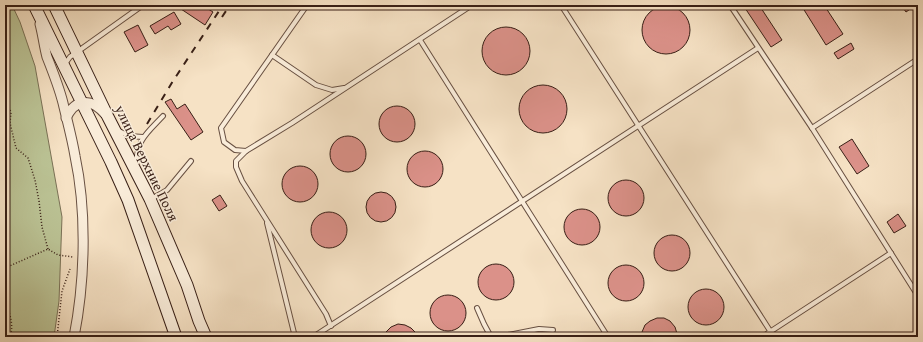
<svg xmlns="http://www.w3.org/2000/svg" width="923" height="342" viewBox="0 0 923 342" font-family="'Gentium Book Plus',serif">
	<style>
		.green { fill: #bbc395; stroke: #7a7156 }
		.building { fill: #db9189; stroke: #381f16 }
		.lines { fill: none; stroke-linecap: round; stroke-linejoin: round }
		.service-casing { stroke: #685042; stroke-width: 6 }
		.tertiary-casing { stroke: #685042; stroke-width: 11 }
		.secondary-casing { stroke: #381f16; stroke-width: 13 }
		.path { stroke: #381f16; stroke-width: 1.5; stroke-dasharray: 1 2; stroke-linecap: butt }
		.service { stroke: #f9ecd9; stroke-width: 4 }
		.tertiary { stroke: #f9ecd9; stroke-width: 9 }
		.secondary { stroke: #f9ecd9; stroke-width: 11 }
		.rail { stroke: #381f16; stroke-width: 2; stroke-dasharray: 7 7; stroke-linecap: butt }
		.labels { text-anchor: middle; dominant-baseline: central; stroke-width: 3; stroke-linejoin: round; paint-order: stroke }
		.street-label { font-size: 14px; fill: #381f16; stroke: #f9ecd9 }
	</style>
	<rect width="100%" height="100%" fill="#f6e2c5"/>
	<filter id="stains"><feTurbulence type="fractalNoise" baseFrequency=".005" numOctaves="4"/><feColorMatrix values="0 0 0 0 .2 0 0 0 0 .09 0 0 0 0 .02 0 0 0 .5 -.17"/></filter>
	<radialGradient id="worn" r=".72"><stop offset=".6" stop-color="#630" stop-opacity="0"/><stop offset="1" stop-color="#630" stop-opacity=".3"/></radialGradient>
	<!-- green -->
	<path class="green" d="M 5,5 L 12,5 L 20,22 L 35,66 L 62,217 L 59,301 L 54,337 L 5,337 Z"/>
	<!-- building -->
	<g class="building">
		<path d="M 175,5 L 202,5 L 213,12 L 205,25 Z"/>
		<path d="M 743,5 L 759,5 L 782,40 L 771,47 Z"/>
		<path d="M 801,5 L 824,5 L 843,34 L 826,45 Z"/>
		<path d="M 901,5 L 916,5 L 906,12 Z"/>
		<circle cx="666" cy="30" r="24"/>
		<path d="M 174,12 L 181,24 L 171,30 L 168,26 L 155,34 L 150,26 Z"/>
		<path d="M 138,25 L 148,45 L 135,52 L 124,32 Z"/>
		<circle cx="506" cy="51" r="24"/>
		<path d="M 851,43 L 854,49 L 838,59 L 834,53 Z"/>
		<circle cx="543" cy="109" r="24"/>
		<path d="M 171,99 L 177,109 L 185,104 L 203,132 L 191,140 L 165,102 Z"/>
		<circle cx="397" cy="124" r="18"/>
		<circle cx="348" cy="154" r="18"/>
		<path d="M 852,139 L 869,166 L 857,174 L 839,147 Z"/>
		<circle cx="425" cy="169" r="18"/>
		<circle cx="300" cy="184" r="18"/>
		<circle cx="626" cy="198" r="18"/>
		<circle cx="381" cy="207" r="15"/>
		<path d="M 220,195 L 227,206 L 219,211 L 212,200 Z"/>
		<circle cx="582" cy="227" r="18"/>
		<circle cx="329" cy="230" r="18"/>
		<path d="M 898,214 L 906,226 L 894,233 L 887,222 Z"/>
		<circle cx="672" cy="253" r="18"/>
		<circle cx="496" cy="282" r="18"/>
		<circle cx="626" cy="283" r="18"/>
		<circle cx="706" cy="307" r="18"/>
		<circle cx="448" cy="313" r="18"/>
		<path d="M 657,318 L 664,318 L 670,321 L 675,327 L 678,337 L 642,337 L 642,332 L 645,325 L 650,321 Z"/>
		<path d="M 398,324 L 405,325 L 411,328 L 420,337 L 383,337 L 386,332 L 391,327 Z"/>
	</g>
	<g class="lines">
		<!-- service casing -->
		<g class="service-casing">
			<g id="service">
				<path d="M 561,5 L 774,337"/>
				<path d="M 730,5 L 812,128 L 918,296"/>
				<path d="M 420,40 L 608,337"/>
				<path d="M 272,55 L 316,85 L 332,90 L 344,88"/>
				<path d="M 64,65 L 70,57 L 143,5"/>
				<path d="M 812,128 L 918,59"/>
				<path d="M 119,131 L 129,136 L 143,137"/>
				<path d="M 246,151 L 235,150 L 224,142 L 221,128 L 307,5"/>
				<path d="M 136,166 C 137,139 146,134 163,116"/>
				<path d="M 151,199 L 167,190 L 191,161"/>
				<path d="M 267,223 L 295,337"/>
				<path d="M 477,308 L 484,324 L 491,337"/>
				<path d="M 331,326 L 326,314 L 242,181 L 236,167 L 236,161 L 246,151 L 292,123 L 472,5"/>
				<path d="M 313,337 L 758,48"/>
				<path d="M 504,337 L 508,335 L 539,329 L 553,330"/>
				<path d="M 762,337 L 891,253"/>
			</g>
		</g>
		<!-- tertiary casing -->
		<g class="tertiary-casing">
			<g id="tertiary">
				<path d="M 40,24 C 43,35 44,46 47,57 C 53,72 59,87 63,103 C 67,120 72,138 75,156 C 87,212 85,281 74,337"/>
				<path d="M 66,118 C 75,99 91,97 105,114"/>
			</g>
		</g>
		<!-- secondary casing -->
		<g class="secondary-casing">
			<g id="secondary">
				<path d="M 34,5 L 111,162 L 128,200 L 176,337"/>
				<path d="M 54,5 L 108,117 L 150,199 L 187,285 L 199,321 L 206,337"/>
			</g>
		</g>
		<!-- path -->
		<g class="path">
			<path d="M 5,96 L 6,101 L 11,112 L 10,123 L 16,148 L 28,158 L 35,180 L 39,201 L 42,227 L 48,249"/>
			<path d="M 5,268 L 48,249 L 58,255 L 73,257"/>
			<path d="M 5,302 C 10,314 14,324 10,337"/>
			<path d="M 57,337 L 62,291 L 70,269"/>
		</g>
		<!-- service -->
		<use href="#service" class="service"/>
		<!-- tertiary -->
		<use href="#tertiary" class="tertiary"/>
		<!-- secondary -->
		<use href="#secondary" class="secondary"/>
		<!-- rail -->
		<g class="rail">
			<path d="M 222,17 L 230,5"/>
			<path d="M 147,124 L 173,81 L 223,5"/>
		</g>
	</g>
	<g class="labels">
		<!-- street labels -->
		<g class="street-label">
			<text transform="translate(147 163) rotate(64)">улица Верхние Поля</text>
		</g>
	</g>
	<!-- margin -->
	<rect width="923" height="342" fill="none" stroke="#f6e2c5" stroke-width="20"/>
	<rect x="6" y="6" width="911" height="330" fill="none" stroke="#381f16" stroke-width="2"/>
	<rect x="10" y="10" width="903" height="322" fill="none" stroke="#381f16"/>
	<rect width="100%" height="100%" filter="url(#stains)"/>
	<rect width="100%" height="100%" fill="url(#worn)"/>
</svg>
